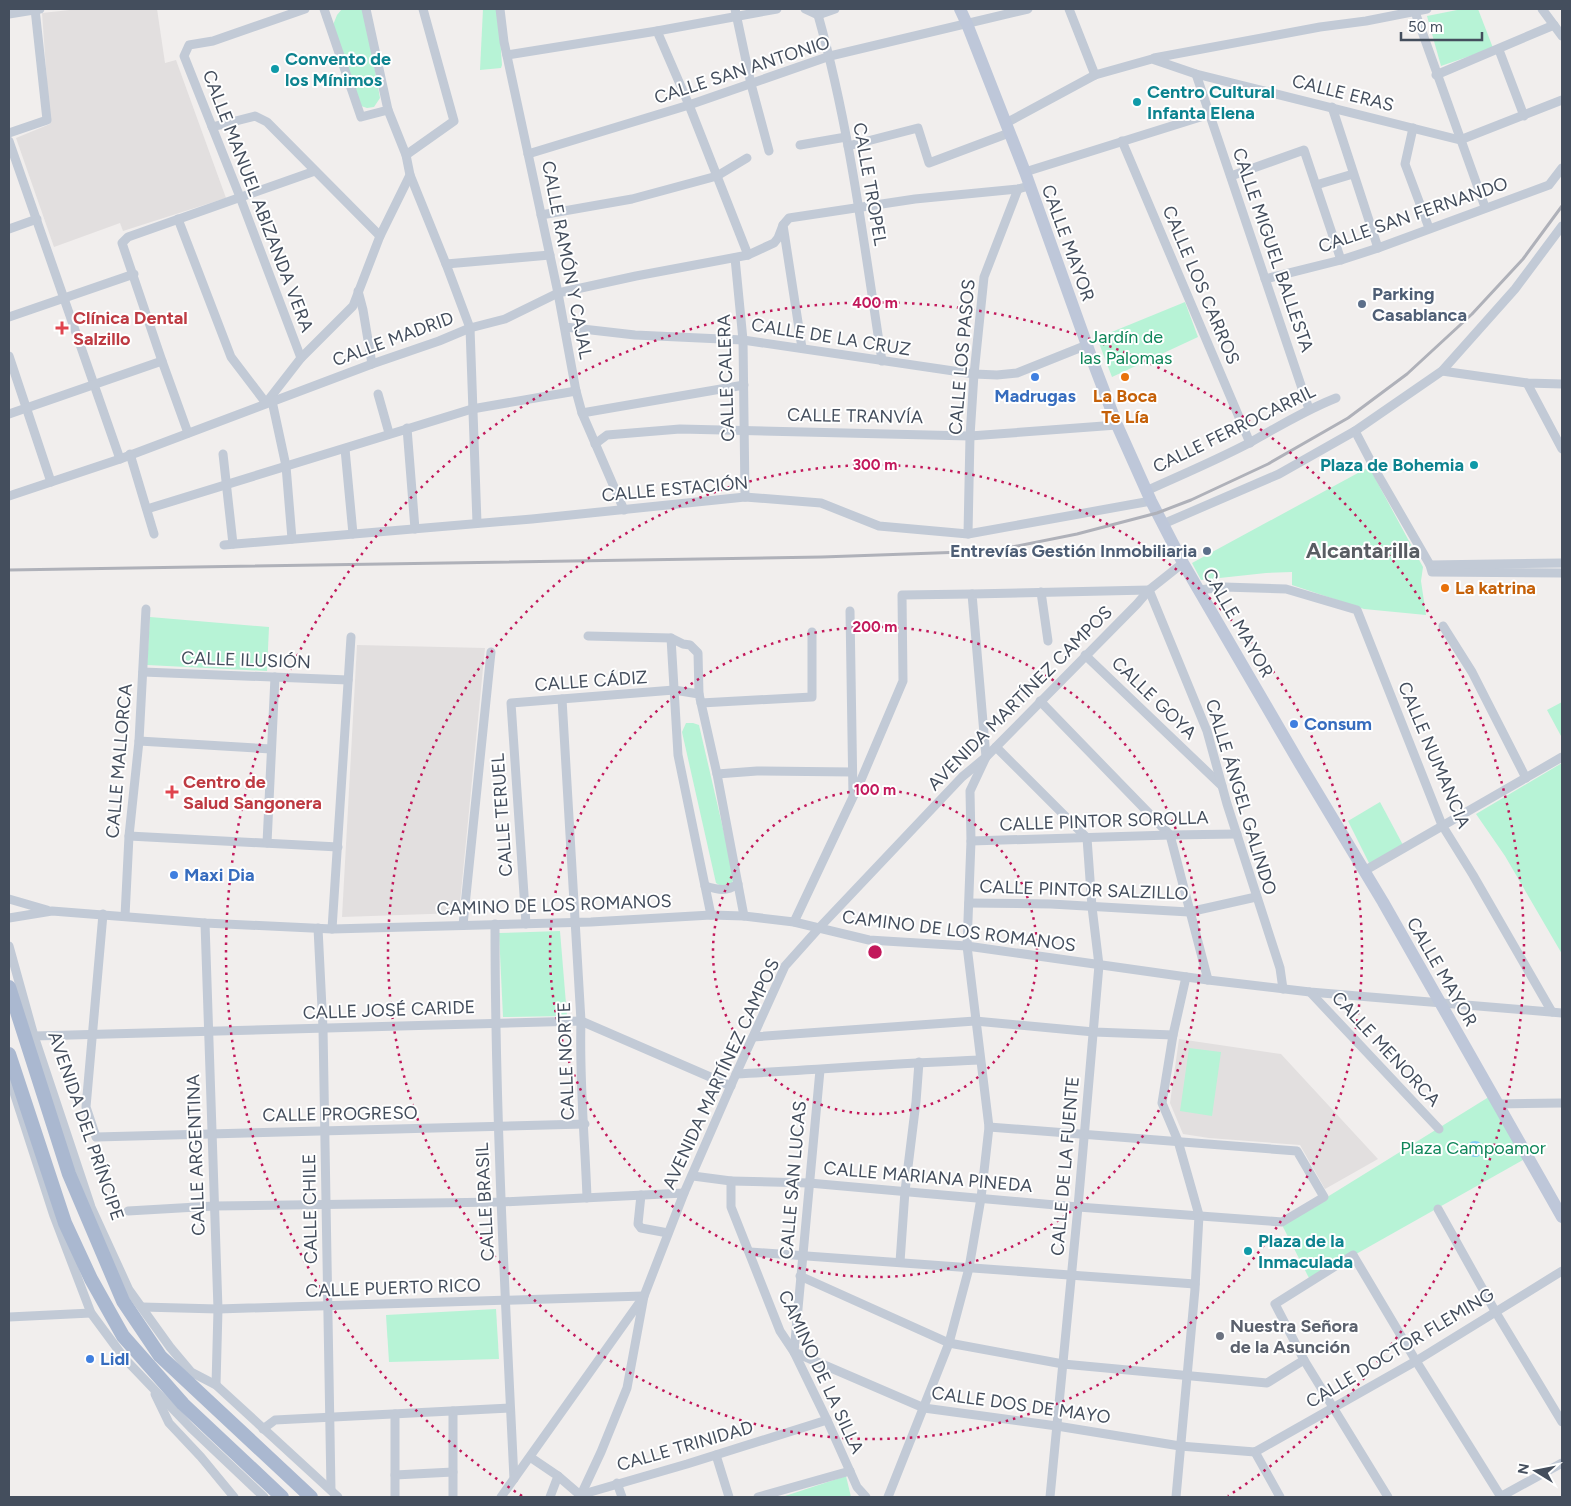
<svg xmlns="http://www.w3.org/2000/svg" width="1571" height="1506" viewBox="0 0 1571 1506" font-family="Figtree,sans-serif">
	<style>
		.education { fill: #e2dfdf }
		.green { fill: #b7f3d6 }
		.water { fill: #7fccf4 }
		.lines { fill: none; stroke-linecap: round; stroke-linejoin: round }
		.street { stroke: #c2cad6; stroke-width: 9 }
		.secondary { stroke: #bec7d9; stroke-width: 12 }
		.primary { stroke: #aab8d0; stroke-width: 14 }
		.rail { stroke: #afb1b9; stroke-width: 3 }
		.ring { fill: none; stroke: #c2185b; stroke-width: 2.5; stroke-dasharray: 2.5 5 }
		.culture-dot { fill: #0f9aa8; stroke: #fff; stroke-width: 2 }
		.service-dot { fill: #5c6f8a; stroke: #fff; stroke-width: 2 }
		.health-dot { fill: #e0444e; stroke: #fff; stroke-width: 2 }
		.shop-dot { fill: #3f7fe0; stroke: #fff; stroke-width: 2 }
		.food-dot { fill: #e8710a; stroke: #fff; stroke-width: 2 }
		.worship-dot { fill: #6b7280; stroke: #fff; stroke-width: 2 }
		.labels { text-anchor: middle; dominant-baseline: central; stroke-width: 4; stroke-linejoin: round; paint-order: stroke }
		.culture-label { font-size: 18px; font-weight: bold; fill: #0d838f; stroke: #fff; text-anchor: start }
		.street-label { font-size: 18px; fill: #444e5d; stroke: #fff }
		.service-label { font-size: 18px; font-weight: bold; fill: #4e5e75; stroke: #fff; text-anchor: start }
		.health-label { font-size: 18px; font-weight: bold; fill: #be3a42; stroke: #fff; text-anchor: start }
		.park-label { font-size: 18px; fill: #0e8559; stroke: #fff }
		.shop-label { font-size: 18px; font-weight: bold; fill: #366cbe; stroke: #fff; text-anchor: start }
		.food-label { font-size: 18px; font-weight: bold; fill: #c56008; stroke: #fff }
		.worship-label { font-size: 18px; font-weight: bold; fill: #5b616d; stroke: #fff; text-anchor: start }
		.district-label { font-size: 22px; font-weight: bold; fill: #595d63; stroke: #fff }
		.centre { fill: #c2185b; stroke: #fff; stroke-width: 2.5 }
		.ring-label { font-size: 15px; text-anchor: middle; font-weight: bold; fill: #c2185b; stroke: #fff; stroke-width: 4; stroke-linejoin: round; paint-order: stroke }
	</style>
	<rect width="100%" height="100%" fill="#f1eeed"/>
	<!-- education -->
	<g class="education">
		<path d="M 79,9 L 157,9 L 165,63 L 176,60 L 226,198 L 123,231 L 120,223 L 54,247 L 16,138 L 50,124 L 42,13 Z"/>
		<path d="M 357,645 L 485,648 L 459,913 L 342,917 Z"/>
		<path d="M 1179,1039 L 1281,1054 L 1378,1159 L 1325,1189 L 1300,1145 L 1209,1138 L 1183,1134 L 1170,1103 Z"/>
	</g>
	<!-- green -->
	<g class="green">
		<path d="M 342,9 L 364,10 L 380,98 L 374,107 L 367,108 L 361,106 L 333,25 L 337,15 Z"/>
		<path d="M 483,9 L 498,9 L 502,65 L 501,68 L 480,70 Z"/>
		<path d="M 1462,9 L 1478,9 L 1493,48 L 1441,66 L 1427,16 Z"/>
		<path d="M 1185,302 L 1198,337 L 1112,377 L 1097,338 Z"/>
		<path d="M 1369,467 L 1423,567 L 1421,581 L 1426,615 L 1364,609 L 1292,585 L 1292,572 L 1266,573 L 1201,580 L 1192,563 Z"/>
		<path d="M 150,617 L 269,627 L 267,671 L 147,665 Z"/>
		<path d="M 1562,702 L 1562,735 L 1561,736 L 1547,710 Z"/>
		<path d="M 686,723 L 693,723 L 699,725 L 734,876 L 732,884 L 721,886 L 716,883 L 682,732 Z"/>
		<path d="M 1562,763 L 1562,954 L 1505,856 L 1476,814 Z"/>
		<path d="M 1380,802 L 1403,845 L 1370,865 L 1348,821 Z"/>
		<path d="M 560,931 L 567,1016 L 503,1017 L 499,933 Z"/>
		<path d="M 1189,1048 L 1221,1052 L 1212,1116 L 1180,1111 Z"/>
		<path d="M 1492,1095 L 1528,1157 L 1310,1280 L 1282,1225 Z"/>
		<path d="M 496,1309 L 499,1359 L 389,1362 L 386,1315 Z"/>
		<path d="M 846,1476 L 851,1497 L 782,1497 Z"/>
	</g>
	<!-- water -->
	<circle class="water" cx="1475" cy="1149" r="8"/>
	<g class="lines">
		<!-- street -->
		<g class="street">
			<path d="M 324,9 L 361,117 L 388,110 L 366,9"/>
			<path d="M 500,9 L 504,42 L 558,293 L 576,391 L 582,413 L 624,510"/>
			<path d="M 735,9 L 751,84 L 769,151"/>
			<path d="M 805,9 L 818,15"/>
			<path d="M 1069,9 L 1095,75"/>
			<path d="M 1542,9 L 1562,36"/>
			<path d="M 1415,12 L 1485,207"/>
			<path d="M 9,14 L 40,9"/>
			<path d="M 818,15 C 850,128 864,245 882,361"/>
			<path d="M 818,15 L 835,9"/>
			<path d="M 657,31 L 689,105 L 748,255"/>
			<path d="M 1499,50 L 1524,116"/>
			<path d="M 507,55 L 657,31 L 777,9"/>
			<path d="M 1154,58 L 1320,27 L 1366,21 L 1427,9"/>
			<path d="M 1196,74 L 1309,409"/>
			<path d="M 1436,75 L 1554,25"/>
			<path d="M 1332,107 L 1378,248"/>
			<path d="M 1006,123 L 1095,75 L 1152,59 L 1196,74 L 1460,140 L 1562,100"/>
			<path d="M 212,127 L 255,116 L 267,122 L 380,236"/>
			<path d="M 1413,128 L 1405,164 L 1429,228"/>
			<path d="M 9,133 L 47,120 L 35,9"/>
			<path d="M 9,141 L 120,459"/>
			<path d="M 1122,141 L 1250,443"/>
			<path d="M 800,145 L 846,137"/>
			<path d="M 848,146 L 918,128 L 929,163 L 1009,133"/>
			<path d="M 528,154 L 689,105 L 830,56 L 1028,9"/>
			<path d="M 406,155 L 454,121 L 423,9"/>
			<path d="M 1025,172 L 1210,114"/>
			<path d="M 410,175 L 446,264 L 470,328 L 477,523"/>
			<path d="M 1231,176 L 1304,150 L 1341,260"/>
			<path d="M 1316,185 L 1353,174"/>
			<path d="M 541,215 L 632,199 L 717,176 L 747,158"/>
			<path d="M 178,219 L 231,357 L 266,403 L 301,358 L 353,306 L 380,236 L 410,175 L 406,155 L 388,110"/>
			<path d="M 9,229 L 37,219"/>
			<path d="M 735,258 L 743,340 L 745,497"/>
			<path d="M 446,264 L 550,255"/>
			<path d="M 1265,279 L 1341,260 L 1378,248 L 1549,185 L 1562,168"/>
			<path d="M 358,291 L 363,310 L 372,364"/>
			<path d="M 9,317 L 134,274"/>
			<path d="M 565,327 L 635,335 L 743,340 L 974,374 L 997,375 L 1017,373 L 1087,345"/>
			<path d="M 802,348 L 783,225 L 789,218 L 915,199 L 1018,189 L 1029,186"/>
			<path d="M 9,356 L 51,482"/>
			<path d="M 301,358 L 240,197 L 184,56 L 189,45 L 213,41 L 305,9"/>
			<path d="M 1442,371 L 1527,383 L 1562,384"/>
			<path d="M 1527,383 L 1562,449"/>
			<path d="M 378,394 L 389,433"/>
			<path d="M 272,401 L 286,466 L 292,539"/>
			<path d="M 582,413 L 744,385"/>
			<path d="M 9,414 L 162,361"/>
			<path d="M 407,428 L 415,529"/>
			<path d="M 1355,431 L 1378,475 L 1430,565 L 1432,572 L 1562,573"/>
			<path d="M 188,433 L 162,361 L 122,243 L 128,237 L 315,171"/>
			<path d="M 595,444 L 607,435 L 680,429 L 970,436 L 1117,425"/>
			<path d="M 345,449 L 353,534"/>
			<path d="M 130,454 L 154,534"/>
			<path d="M 223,454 L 233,544"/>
			<path d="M 1146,491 C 1181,475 1217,460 1251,442 C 1279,426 1306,410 1336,398"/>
			<path d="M 9,496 L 120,459 L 372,364 L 439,341 L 470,328 L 505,319 L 558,293 L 636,276 L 748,255 L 774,243 L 778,238 L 783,225"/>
			<path d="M 147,509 L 472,409 L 576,391"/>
			<path d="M 1163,524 L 1279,474 L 1355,431 L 1442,371 L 1515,289 L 1562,226"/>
			<path d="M 968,534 L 970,436 L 974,374 L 984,277 L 1018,189"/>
			<path d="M 224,545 L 532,519 L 745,497 L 821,503 L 879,526 L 968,534 L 1151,501"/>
			<path d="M 1430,565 L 1562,563"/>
			<path d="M 1199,590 L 1224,587 L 1286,589 L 1357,610 L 1442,825 L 1473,875 L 1552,1012"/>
			<path d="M 1041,592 L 1048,641"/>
			<path d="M 1443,626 L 1472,672 L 1526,778"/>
			<path d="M 588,636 L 671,638"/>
			<path d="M 1085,655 L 1222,786"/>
			<path d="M 143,672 L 348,680"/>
			<path d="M 699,694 L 698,653 L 690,645 L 683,644 L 671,638 L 678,755 L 711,915"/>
			<path d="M 562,699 L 581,1021 C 579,1080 585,1139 587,1198"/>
			<path d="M 1040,701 L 1170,835 L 1208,980"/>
			<path d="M 701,703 L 812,697 L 812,632"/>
			<path d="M 139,741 L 271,749"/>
			<path d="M 996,747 L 1087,838 L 1092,907 L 1099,965 L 1078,1207 L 1050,1497"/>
			<path d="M 717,774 L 757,771 L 852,772"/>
			<path d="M 855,794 L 903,681 L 902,595 L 972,594"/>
			<path d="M 129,836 L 338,847"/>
			<path d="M 971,841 L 1170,835 L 1237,834"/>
			<path d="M 267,843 L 275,677"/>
			<path d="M 1364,871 L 1562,757"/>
			<path d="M 705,886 C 719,890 726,892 738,884"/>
			<path d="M 9,899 L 47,910"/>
			<path d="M 969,903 L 1051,904 L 1189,912 L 1256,897"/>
			<path d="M 103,914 L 86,1107 L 96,1137 L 585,1124"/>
			<path d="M 125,916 L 129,836 L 139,741 L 146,609"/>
			<path d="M 9,918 L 52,911 L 205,923 L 332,929 L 591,922 L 711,915 L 744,916 L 794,922 L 869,940 L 967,946 L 1208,980 L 1310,992 L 1562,1013"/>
			<path d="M 794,922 L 853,797 L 850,611"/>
			<path d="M 205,923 L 218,1309 L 216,1385"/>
			<path d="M 495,924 C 495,1109 505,1294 514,1479"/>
			<path d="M 526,924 L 511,703 L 674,690 L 699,694 L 717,774 L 744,916"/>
			<path d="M 463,925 L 491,652"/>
			<path d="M 318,928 L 323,1028 L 331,1490"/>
			<path d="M 332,929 L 351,637"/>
			<path d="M 9,946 L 34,1036 L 91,1207 L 129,1290 L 170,1347 L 191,1372 L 216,1385 L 338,1497"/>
			<path d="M 1310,992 L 1439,1129"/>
			<path d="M 34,1036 L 581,1021 L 731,1086"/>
			<path d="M 753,1037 L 975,1021 L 1094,1032 L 1173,1035"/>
			<path d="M 820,1070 L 794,1352 L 924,1408 L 1057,1426 L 1180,1446 L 1255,1452"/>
			<path d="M 736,1074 C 817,1070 898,1063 980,1060"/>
			<path d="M 9,1077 L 54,1216 L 91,1313 L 125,1359 L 191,1428 L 264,1497"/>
			<path d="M 1497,1104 L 1562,1103"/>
			<path d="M 693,1176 L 731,1181 L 731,1207 L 780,1331 L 794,1352 L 827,1420 L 857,1487 L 866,1497"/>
			<path d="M 731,1181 L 809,1183 L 1078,1207 L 1282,1222 L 1324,1197 L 1297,1151 L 989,1127"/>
			<path d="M 641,1195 L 638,1224 L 641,1228 L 668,1233"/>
			<path d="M 1438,1209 L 1495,1311 L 1562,1422"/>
			<path d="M 128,1211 L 214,1206 L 501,1202 L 684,1193"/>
			<path d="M 750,1252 L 1195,1284"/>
			<path d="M 900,1262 L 905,1191 L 916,1102 L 919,1062"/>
			<path d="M 800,1276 L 949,1343 L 1063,1364 L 1267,1383 L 1304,1360"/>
			<path d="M 142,1307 L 218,1309 L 644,1296 L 627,1388 L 601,1452 L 580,1497"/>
			<path d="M 9,1317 L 91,1313"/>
			<path d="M 155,1394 L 169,1423 L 201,1457 L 234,1497"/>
			<path d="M 453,1411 L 453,1497"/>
			<path d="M 263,1429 L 275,1420 L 510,1408"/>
			<path d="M 1255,1452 L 1416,1361 L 1562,1271"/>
			<path d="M 1255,1452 L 1280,1497"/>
			<path d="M 716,1455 L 729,1497"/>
			<path d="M 530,1457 L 558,1476 L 550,1497"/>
			<path d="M 395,1475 L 453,1472"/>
			<path d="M 558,1476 L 580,1495 L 687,1464 L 827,1420"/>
			<path d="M 617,1483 L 622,1497"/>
			<path d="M 395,1497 L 395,1414"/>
			<path d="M 501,1497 L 644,1296 L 684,1193 L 736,1074 L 785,966 L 819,928 L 962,777 L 986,757 L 1137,604 L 1149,590 L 1183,563"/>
			<path d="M 758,1497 L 850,1471"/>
			<path d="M 888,1497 L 949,1343 L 969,1268 L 981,1198 L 989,1127 L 967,946 L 971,841 L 970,791 L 986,757 L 972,594 L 1149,590 L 1207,731 L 1227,804 L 1280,968 L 1283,989"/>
			<path d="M 1176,1497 L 1195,1289 L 1199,1215 L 1178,1141 L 1162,1103 L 1173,1035 L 1186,977"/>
			<path d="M 1388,1497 L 1304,1360 L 1275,1304 L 1353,1255 L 1416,1361 L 1501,1497"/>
			<path d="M 1500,1497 L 1562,1463"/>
		</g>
		<!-- secondary -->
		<path class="secondary" d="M 960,9 L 967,24 L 1025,172 L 1093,362 L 1117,425 L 1151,501 L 1183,563 L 1300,764 L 1383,902 L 1562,1217"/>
		<!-- primary -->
		<g class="primary">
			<path d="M 9,987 L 69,1174 L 123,1301 L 160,1356 L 311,1497"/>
			<path d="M 9,1054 L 65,1223 L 91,1279 L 123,1336 L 183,1404 L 282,1497"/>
		</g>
		<!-- rail -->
		<path class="rail" d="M 9,570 L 822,557 L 992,551 L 1077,534 L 1157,513 L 1191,500 L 1268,464 L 1348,418 L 1407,374 L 1472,314 L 1523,259 L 1562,206"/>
	</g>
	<!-- distance rings -->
	<g class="ring">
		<circle cx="875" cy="952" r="162"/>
		<circle cx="875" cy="952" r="325"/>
		<circle cx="875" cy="952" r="487"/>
		<path d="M522 1496A649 649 0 1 1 1228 1496"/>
	</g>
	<!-- markers -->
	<g class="culture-dot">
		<circle cx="275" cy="69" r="5"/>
		<circle cx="1137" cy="102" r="5"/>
		<circle cx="1474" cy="465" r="5"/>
		<circle cx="1248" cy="1251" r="5"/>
	</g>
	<g class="service-dot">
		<circle cx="1362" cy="304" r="5"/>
		<circle cx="1207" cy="551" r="5"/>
	</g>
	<g class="health-dot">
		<path d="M59.5 320.5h5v5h5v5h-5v5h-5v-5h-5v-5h5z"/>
		<path d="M169.5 784.5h5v5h5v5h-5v5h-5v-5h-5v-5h5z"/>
	</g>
	<g class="shop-dot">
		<circle cx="1035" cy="377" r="5"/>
		<circle cx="1294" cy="724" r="5"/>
		<circle cx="174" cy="875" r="5"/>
		<circle cx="90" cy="1359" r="5"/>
	</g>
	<g class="food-dot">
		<circle cx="1125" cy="377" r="5"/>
		<circle cx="1445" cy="588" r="5"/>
	</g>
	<circle class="worship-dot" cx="1220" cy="1336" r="5"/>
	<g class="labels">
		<!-- culture labels -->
		<g class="culture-label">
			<text x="285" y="59">Convento de<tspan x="285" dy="21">los Mínimos</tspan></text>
			<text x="1147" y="92">Centro Cultural<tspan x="1147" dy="21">Infanta Elena</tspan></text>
			<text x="1464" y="465" text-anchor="end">Plaza de Bohemia</text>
			<text x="1258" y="1241">Plaza de la<tspan x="1258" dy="21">Inmaculada</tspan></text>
		</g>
		<!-- street labels -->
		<g class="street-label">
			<text transform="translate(742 70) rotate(-18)">CALLE SAN ANTONIO</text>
			<text transform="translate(1343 93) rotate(14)">CALLE ERAS</text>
			<text transform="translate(870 184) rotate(80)">CALLE TROPEL</text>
			<text transform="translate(258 201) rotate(69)">CALLE MANUEL ABIZANDA VERA</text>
			<text transform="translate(1413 215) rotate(-19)">CALLE SAN FERNANDO</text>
			<text transform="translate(1068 243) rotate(70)">CALLE MAYOR</text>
			<text transform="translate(1273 250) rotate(71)">CALLE MIGUEL BALLESTA</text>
			<text transform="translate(567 260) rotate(79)">CALLE RAMÓN Y CAJAL</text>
			<text transform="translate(1201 285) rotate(67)">CALLE LOS CARROS</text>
			<text transform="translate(831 337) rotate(9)">CALLE DE LA CRUZ</text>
			<text transform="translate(393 339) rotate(-20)">CALLE MADRID</text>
			<text transform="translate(962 357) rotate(-85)">CALLE LOS PASOS</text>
			<text transform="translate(726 378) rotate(-92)">CALLE CALERA</text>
			<text transform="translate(855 416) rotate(1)">CALLE TRANVÍA</text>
			<text transform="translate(1234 429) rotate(-26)">CALLE FERROCARRIL</text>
			<text transform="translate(675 489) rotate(-5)">CALLE ESTACIÓN</text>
			<text transform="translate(1238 623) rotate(60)">CALLE MAYOR</text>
			<text transform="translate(246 660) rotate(2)">CALLE ILUSIÓN</text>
			<text transform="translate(591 681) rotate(-4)">CALLE CÁDIZ</text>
			<text transform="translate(1020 698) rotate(-45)">AVENIDA MARTÍNEZ CAMPOS</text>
			<text transform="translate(1154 698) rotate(44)">CALLE GOYA</text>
			<text transform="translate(1434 755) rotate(67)">CALLE NUMANCIA</text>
			<text transform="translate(119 761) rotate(-85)">CALLE MALLORCA</text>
			<text transform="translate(1241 797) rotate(73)">CALLE ÁNGEL GALINDO</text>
			<text transform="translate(502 815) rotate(-94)">CALLE TERUEL</text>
			<text transform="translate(1104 821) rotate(-2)">CALLE PINTOR SOROLLA</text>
			<text transform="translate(1084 890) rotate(2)">CALLE PINTOR SALZILLO</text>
			<text transform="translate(554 905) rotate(-2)">CAMINO DE LOS ROMANOS</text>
			<text transform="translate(959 931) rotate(7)">CAMINO DE LOS ROMANOS</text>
			<text transform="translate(1442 972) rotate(60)">CALLE MAYOR</text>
			<text transform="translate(389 1010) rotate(-2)">CALLE JOSÉ CARIDE</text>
			<text transform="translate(1386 1049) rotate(47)">CALLE MENORCA</text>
			<text transform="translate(566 1061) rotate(-92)">CALLE NORTE</text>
			<text transform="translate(721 1074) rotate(-65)">AVENIDA MARTÍNEZ CAMPOS</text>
			<text transform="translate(340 1114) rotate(-1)">CALLE PROGRESO</text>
			<text transform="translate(86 1126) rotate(71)">AVENIDA DEL PRÍNCIPE</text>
			<text transform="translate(196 1155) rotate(-92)">CALLE ARGENTINA</text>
			<text transform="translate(1065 1166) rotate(-85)">CALLE DE LA FUENTE</text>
			<text transform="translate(928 1177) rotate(5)">CALLE MARIANA PINEDA</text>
			<text transform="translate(793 1180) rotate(-85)">CALLE SAN LUCAS</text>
			<text transform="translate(485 1202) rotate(-93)">CALLE BRASIL</text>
			<text transform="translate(310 1209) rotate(-91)">CALLE CHILE</text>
			<text transform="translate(393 1288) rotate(-2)">CALLE PUERTO RICO</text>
			<text transform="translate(1400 1348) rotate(-31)">CALLE DOCTOR FLEMING</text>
			<text transform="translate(821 1372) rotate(65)">CAMINO DE LA SILLA</text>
			<text transform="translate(1021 1405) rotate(8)">CALLE DOS DE MAYO</text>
			<text transform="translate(685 1446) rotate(-16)">CALLE TRINIDAD</text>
		</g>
		<!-- service labels -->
		<g class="service-label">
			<text x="1372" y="294">Parking<tspan x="1372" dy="21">Casablanca</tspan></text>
			<text x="1197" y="551" text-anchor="end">Entrevías Gestión Inmobiliaria</text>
		</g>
		<!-- health labels -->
		<g class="health-label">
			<text x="73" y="318">Clínica Dental<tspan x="73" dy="21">Salzillo</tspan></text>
			<text x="183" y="782">Centro de<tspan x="183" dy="21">Salud Sangonera</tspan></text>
		</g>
		<!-- park labels -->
		<g class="park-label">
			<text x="1126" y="337">Jardín de<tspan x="1126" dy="21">las Palomas</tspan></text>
			<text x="1473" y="1148">Plaza Campoamor</text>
		</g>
		<!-- shop labels -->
		<g class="shop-label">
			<text x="1035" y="396" text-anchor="middle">Madrugas</text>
			<text x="1304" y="724">Consum</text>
			<text x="184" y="875">Maxi Dia</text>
			<text x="100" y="1359">Lidl</text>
		</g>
		<!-- food labels -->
		<g class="food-label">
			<text x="1125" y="396">La Boca<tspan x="1125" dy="21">Te Lía</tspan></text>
			<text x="1455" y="588" text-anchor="start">La katrina</text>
		</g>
		<!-- worship labels -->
		<g class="worship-label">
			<text x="1230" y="1326">Nuestra Señora<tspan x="1230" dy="21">de la Asunción</tspan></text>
		</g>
		<!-- district labels -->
		<g class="district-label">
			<text x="1363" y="550">Alcantarilla</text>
		</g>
	</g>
	<circle cx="875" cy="952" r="8" class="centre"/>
	<g class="ring-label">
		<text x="875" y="308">400 m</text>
		<text x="875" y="470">300 m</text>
		<text x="875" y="632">200 m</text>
		<text x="875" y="795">100 m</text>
	</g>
	<!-- border -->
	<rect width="1571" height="1506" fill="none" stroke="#444e5d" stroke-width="20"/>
	<!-- north arrow -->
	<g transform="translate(1536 1471) rotate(280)" stroke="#ffffff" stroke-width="4" paint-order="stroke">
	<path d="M0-4L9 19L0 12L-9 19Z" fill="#444e5d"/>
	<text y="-8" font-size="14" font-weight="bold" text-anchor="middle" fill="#444e5d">N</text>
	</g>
	<!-- scale -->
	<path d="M1401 32v8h81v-8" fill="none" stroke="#444e5d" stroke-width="2.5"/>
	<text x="1408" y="32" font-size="15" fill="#444e5d" stroke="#ffffff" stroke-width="4" paint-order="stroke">50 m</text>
</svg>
